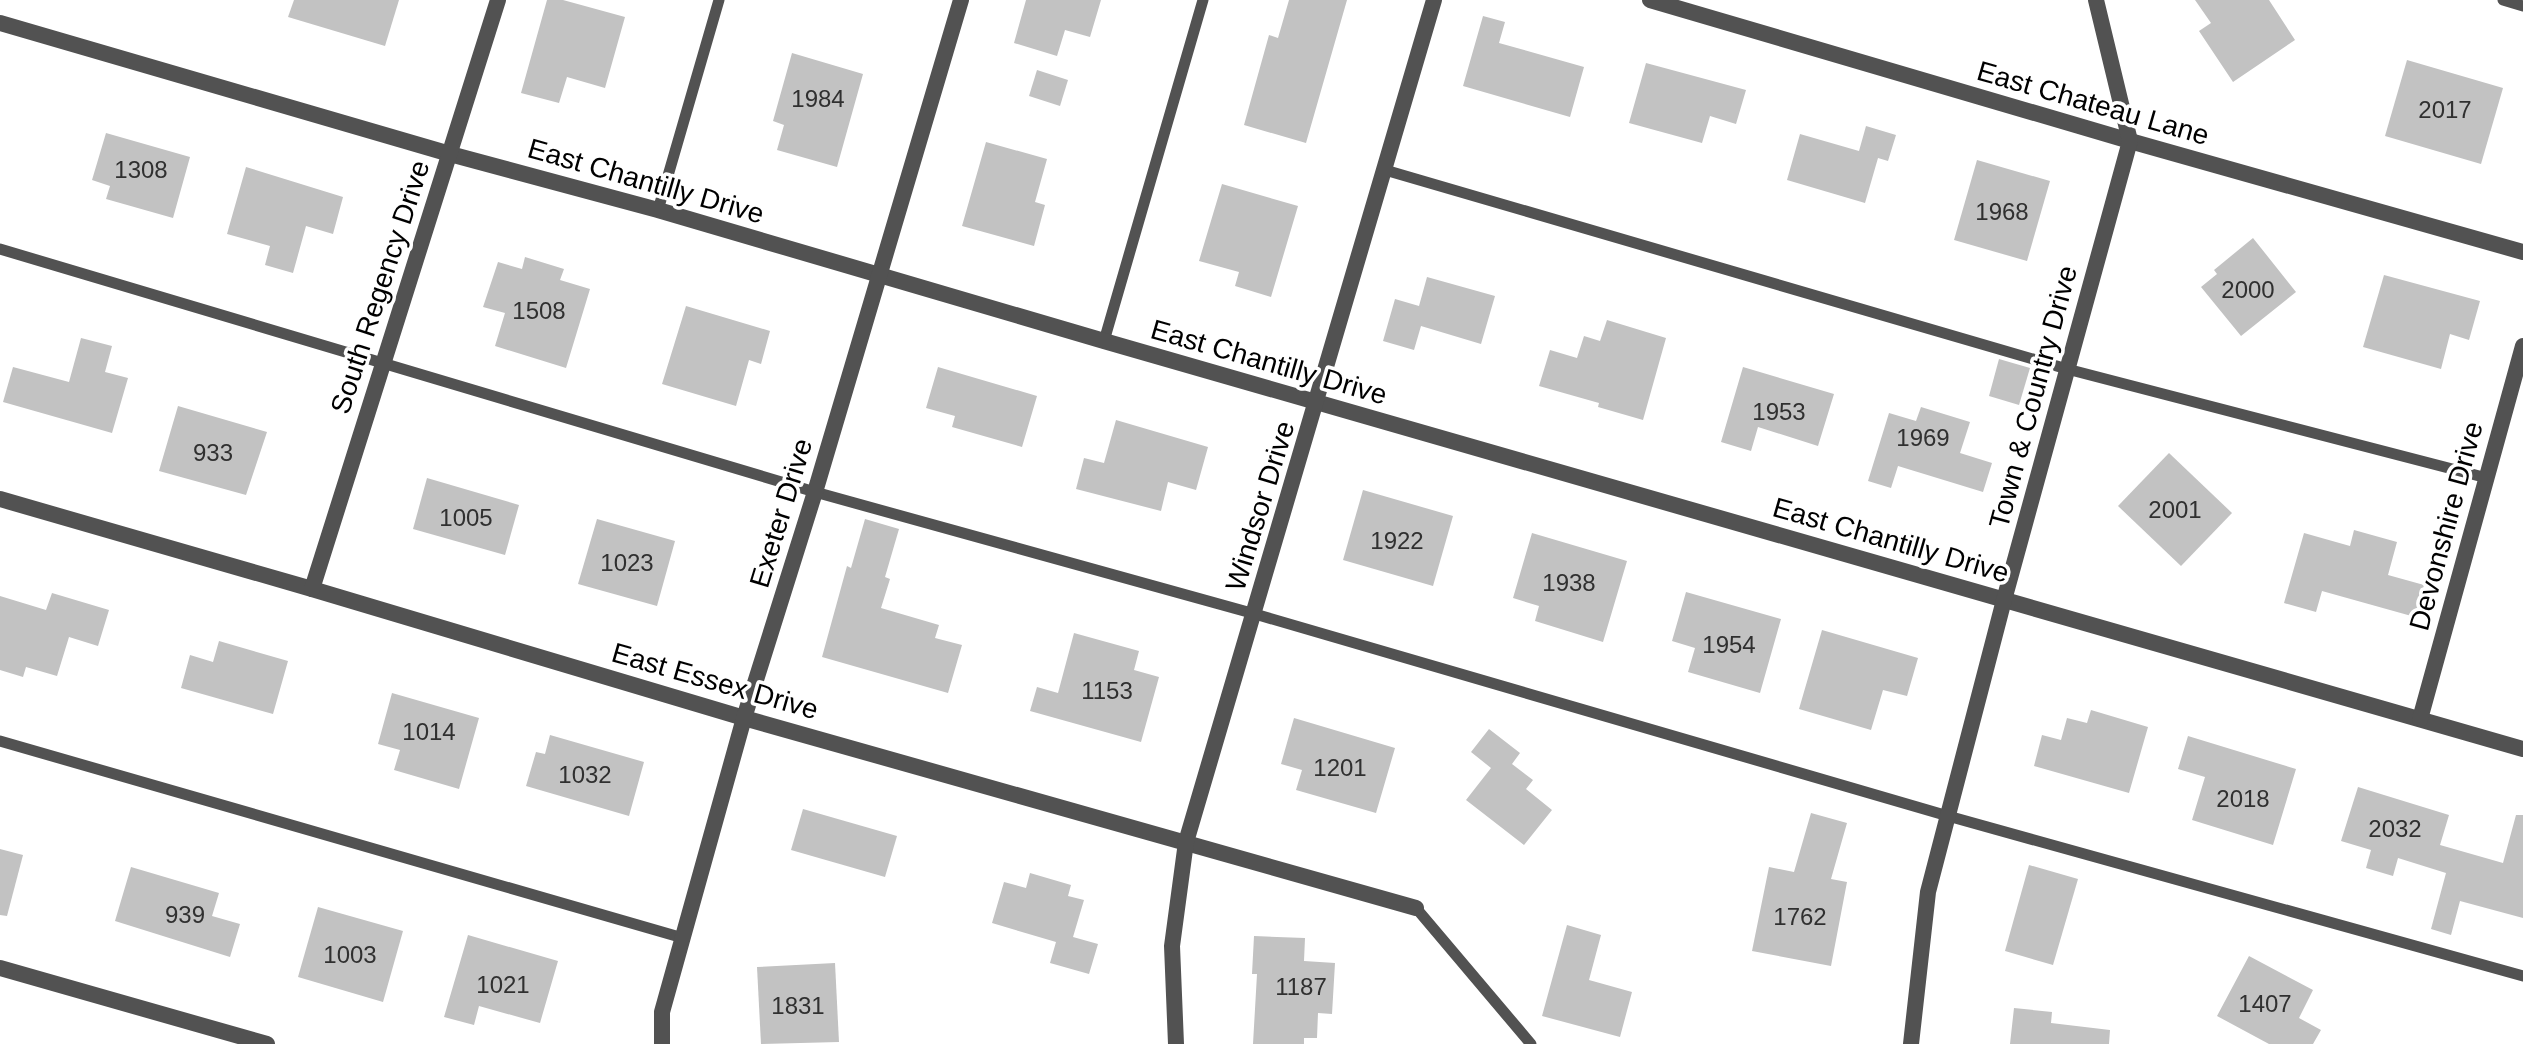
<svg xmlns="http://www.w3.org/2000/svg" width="2523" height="1044" viewBox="0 0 2523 1044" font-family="Arial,sans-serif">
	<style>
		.building { fill: #c2c2c2 }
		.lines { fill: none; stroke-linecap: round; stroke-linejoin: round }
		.service { stroke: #525252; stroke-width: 11 }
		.minor { stroke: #525252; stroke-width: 16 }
		.labels { text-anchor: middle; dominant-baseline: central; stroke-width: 7; stroke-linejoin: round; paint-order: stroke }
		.number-label { font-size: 24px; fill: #303030 }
		.street-label { font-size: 28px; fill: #000; stroke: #fff }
	</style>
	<rect width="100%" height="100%" fill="#fff"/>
	<!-- building -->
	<g class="building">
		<path d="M 294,0 L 399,0 L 385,46 L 288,17 Z"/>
		<path d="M 547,0 L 563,0 L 625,17 L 605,88 L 567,77 L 559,103 L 521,93 Z"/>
		<path d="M 1026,0 L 1101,0 L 1090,37 L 1065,30 L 1057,56 L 1014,43 Z"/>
		<path d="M 1289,0 L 1347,0 L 1306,143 L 1244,125 L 1269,35 L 1278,38 Z"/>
		<path d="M 2195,0 L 2269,0 L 2295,40 L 2233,82 L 2199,31 L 2211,23 Z"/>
		<path d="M 1483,16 L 1505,22 L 1499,43 L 1584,67 L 1570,117 L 1463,86 Z"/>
		<path d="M 792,53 L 863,74 L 837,167 L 777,150 L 784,125 L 773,121 Z"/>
		<path d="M 2407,60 L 2503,88 L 2481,164 L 2385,136 Z"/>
		<path d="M 1646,63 L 1746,90 L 1736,124 L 1710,116 L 1702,143 L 1629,123 Z"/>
		<path d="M 1037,70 L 1068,80 L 1060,106 L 1029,96 Z"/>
		<path d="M 1866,126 L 1896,135 L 1888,161 L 1878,158 L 1865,203 L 1787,180 L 1800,134 L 1859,151 Z"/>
		<path d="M 106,133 L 190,157 L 173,218 L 106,199 L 110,186 L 92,180 Z"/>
		<path d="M 986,142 L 1047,159 L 1035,202 L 1045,205 L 1034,246 L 962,226 Z"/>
		<path d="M 1977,160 L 2050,181 L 2027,261 L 1954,240 Z"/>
		<path d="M 246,167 L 343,197 L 333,234 L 306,226 L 293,273 L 265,265 L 270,246 L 227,234 Z"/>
		<path d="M 1222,184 L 1298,206 L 1271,297 L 1235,286 L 1239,272 L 1199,261 Z"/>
		<path d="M 2253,238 L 2296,292 L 2241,336 L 2201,287 L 2217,274 L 2214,270 Z"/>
		<path d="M 525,257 L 564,269 L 560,280 L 590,289 L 566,368 L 495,346 L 505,313 L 483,307 L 498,262 L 522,269 Z"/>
		<path d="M 2384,275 L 2480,301 L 2469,340 L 2450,334 L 2441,369 L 2363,347 Z"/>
		<path d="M 1427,277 L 1495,296 L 1481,344 L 1421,326 L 1414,350 L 1383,341 L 1395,299 L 1419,306 Z"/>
		<path d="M 686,306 L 770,331 L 761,364 L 749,360 L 736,406 L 662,384 Z"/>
		<path d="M 1607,320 L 1666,338 L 1643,420 L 1598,407 L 1599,403 L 1539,386 L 1550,350 L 1577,358 L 1584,336 L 1600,341 Z"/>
		<path d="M 81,338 L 112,346 L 105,372 L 128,378 L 112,433 L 3,402 L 13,367 L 69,382 Z"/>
		<path d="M 1999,359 L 2030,368 L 2019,405 L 1989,396 Z"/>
		<path d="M 938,367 L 1037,396 L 1022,447 L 952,427 L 955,416 L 926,408 Z"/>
		<path d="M 1743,367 L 1834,394 L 1818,446 L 1758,427 L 1751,451 L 1721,442 Z"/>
		<path d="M 178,406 L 267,432 L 246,495 L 159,471 Z"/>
		<path d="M 1921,407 L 1970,422 L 1960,453 L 1992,463 L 1983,492 L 1898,466 L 1891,488 L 1868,481 L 1889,413 L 1916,421 Z"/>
		<path d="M 1116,420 L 1208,447 L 1196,490 L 1168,482 L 1161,511 L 1076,489 L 1084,458 L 1104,463 Z"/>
		<path d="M 2169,453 L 2232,513 L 2181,566 L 2118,506 Z"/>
		<path d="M 427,478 L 519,505 L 505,555 L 413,529 Z"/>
		<path d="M 1363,490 L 1453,516 L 1433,586 L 1343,560 Z"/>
		<path d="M 597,519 L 675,541 L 657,606 L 578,584 Z"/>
		<path d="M 865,519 L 899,529 L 885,577 L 890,579 L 881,608 L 939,625 L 935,638 L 962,645 L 948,693 L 822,657 L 847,566 L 851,568 Z"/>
		<path d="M 2354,530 L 2397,542 L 2388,575 L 2424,585 L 2415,617 L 2322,591 L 2316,612 L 2284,603 L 2304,533 L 2350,546 Z"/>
		<path d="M 1532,533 L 1627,561 L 1603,642 L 1535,621 L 1539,606 L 1513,598 Z"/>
		<path d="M 1686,592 L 1781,619 L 1760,693 L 1688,672 L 1695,648 L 1672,641 Z"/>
		<path d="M 52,593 L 109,610 L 98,646 L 69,637 L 57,676 L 26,667 L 23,677 L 0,670 L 0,596 L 46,610 Z"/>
		<path d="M 1822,630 L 1918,658 L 1907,696 L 1883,690 L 1871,730 L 1799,709 Z"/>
		<path d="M 1074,633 L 1139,651 L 1134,670 L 1159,677 L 1141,742 L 1030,711 L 1037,687 L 1058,693 Z"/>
		<path d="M 219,641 L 288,661 L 273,714 L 181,688 L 190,655 L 213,662 Z"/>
		<path d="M 392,693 L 479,718 L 459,789 L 394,770 L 400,750 L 378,744 Z"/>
		<path d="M 2091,710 L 2148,727 L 2129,793 L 2034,766 L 2042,735 L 2061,740 L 2067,718 L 2087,723 Z"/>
		<path d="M 1294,718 L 1395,748 L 1376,813 L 1296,790 L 1302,770 L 1281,764 Z"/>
		<path d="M 1489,729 L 1520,753 L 1512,764 L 1533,780 L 1526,789 L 1552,810 L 1524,845 L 1466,800 L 1491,768 L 1471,752 Z"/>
		<path d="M 550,735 L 644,762 L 629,816 L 526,786 L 536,752 L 545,754 Z"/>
		<path d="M 2188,736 L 2296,769 L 2273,845 L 2192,820 L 2205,777 L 2178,769 Z"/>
		<path d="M 2358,787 L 2449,815 L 2440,845 L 2503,863 L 2516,815 L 2523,815 L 2523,918 L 2460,901 L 2451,935 L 2431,929 L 2446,873 L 2398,858 L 2393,876 L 2366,868 L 2371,850 L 2341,841 Z"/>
		<path d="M 803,809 L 897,836 L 885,877 L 791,850 Z"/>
		<path d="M 1811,813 L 1847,823 L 1831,879 L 1847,882 L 1831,966 L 1752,951 L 1769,867 L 1794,872 Z"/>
		<path d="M 0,849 L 23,855 L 7,916 L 0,915 Z"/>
		<path d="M 2029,865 L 2078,879 L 2053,965 L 2005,951 Z"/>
		<path d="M 131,867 L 219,893 L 212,916 L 240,924 L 230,957 L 115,921 Z"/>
		<path d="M 1030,873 L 1071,885 L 1068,896 L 1084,900 L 1073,937 L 1098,944 L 1089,974 L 1050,963 L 1056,942 L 992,923 L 1004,882 L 1026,888 Z"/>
		<path d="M 318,907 L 403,931 L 383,1002 L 298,977 Z"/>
		<path d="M 1567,925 L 1601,935 L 1589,980 L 1632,992 L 1620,1037 L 1542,1016 Z"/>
		<path d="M 468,935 L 558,961 L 540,1023 L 479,1006 L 474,1025 L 444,1017 Z"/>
		<path d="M 1254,936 L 1305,938 L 1304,961 L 1335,963 L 1332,1014 L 1318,1013 L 1317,1038 L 1304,1038 L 1304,1044 L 1253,1044 L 1257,974 L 1252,974 Z"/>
		<path d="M 2249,956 L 2313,990 L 2299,1018 L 2321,1030 L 2313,1044 L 2269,1044 L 2217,1016 Z"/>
		<path d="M 835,963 L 839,1042 L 761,1044 L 757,967 Z"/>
		<path d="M 2014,1008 L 2052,1012 L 2051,1023 L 2110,1030 L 2109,1044 L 2010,1044 Z"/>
	</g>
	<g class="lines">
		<!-- service -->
		<g class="service">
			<path d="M 2503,0 L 2523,6"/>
			<path d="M 1385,170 L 2067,369 L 2487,478"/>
			<path d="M 658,210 L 719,0"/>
			<path d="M 0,249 L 815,492 L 1255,614 L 1948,816 L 2523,976"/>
			<path d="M 1104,341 L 1203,0"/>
			<path d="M 0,741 L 683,938"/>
			<path d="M 1416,908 L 1531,1044"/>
		</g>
		<!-- minor -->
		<g class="minor">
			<path d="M 1650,0 L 2130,141 L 2523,252"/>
			<path d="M 0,23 L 450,154 L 658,210 L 1104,341 L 2523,749"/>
			<path d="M 0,499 L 312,589 L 744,718 L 1416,908"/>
			<path d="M 312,589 L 498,0"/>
			<path d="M 2420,719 L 2523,346"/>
			<path d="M 0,968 L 267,1044"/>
			<path d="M 662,1044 L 662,1012 L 744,718 L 815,492 L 961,0"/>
			<path d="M 1176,1044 L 1172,946 L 1186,842 L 1434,0"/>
			<path d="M 1911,1044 L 1928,892 L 2004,600 L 2130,141 L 2096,0"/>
		</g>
	</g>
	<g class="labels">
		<!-- number labels -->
		<g class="number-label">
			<text x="818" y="98">1984</text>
			<text x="2445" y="109">2017</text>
			<text x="141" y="169">1308</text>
			<text x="2002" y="211">1968</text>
			<text x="2248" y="289">2000</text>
			<text x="539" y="310">1508</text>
			<text x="1779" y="411">1953</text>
			<text x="1923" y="437">1969</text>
			<text x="213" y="452">933</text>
			<text x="2175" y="509">2001</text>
			<text x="466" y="517">1005</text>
			<text x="1397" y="540">1922</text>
			<text x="627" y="562">1023</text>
			<text x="1569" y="582">1938</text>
			<text x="1729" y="644">1954</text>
			<text x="1107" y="690">1153</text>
			<text x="429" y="731">1014</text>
			<text x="1340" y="767">1201</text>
			<text x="585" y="774">1032</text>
			<text x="2243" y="798">2018</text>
			<text x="2395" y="828">2032</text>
			<text x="185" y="914">939</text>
			<text x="1800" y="916">1762</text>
			<text x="350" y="954">1003</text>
			<text x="503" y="984">1021</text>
			<text x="1301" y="986">1187</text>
			<text x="2265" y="1003">1407</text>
			<text x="798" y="1005">1831</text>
		</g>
		<!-- street labels -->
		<g class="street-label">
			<text transform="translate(2093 103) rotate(16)">East Chateau Lane</text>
			<text transform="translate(646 181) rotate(16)">East Chantilly Drive</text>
			<text transform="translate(380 287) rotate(-72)">South Regency Drive</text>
			<text transform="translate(1269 362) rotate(16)">East Chantilly Drive</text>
			<text transform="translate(2033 397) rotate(-75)">Town &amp; Country Drive</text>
			<text transform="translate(1260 506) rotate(-73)">Windsor Drive</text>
			<text transform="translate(781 513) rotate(-73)">Exeter Drive</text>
			<text transform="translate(2446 526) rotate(-75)">Devonshire Drive</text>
			<text transform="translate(1891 540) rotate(16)">East Chantilly Drive</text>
			<text transform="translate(715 681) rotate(16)">East Essex Drive</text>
		</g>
	</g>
</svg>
